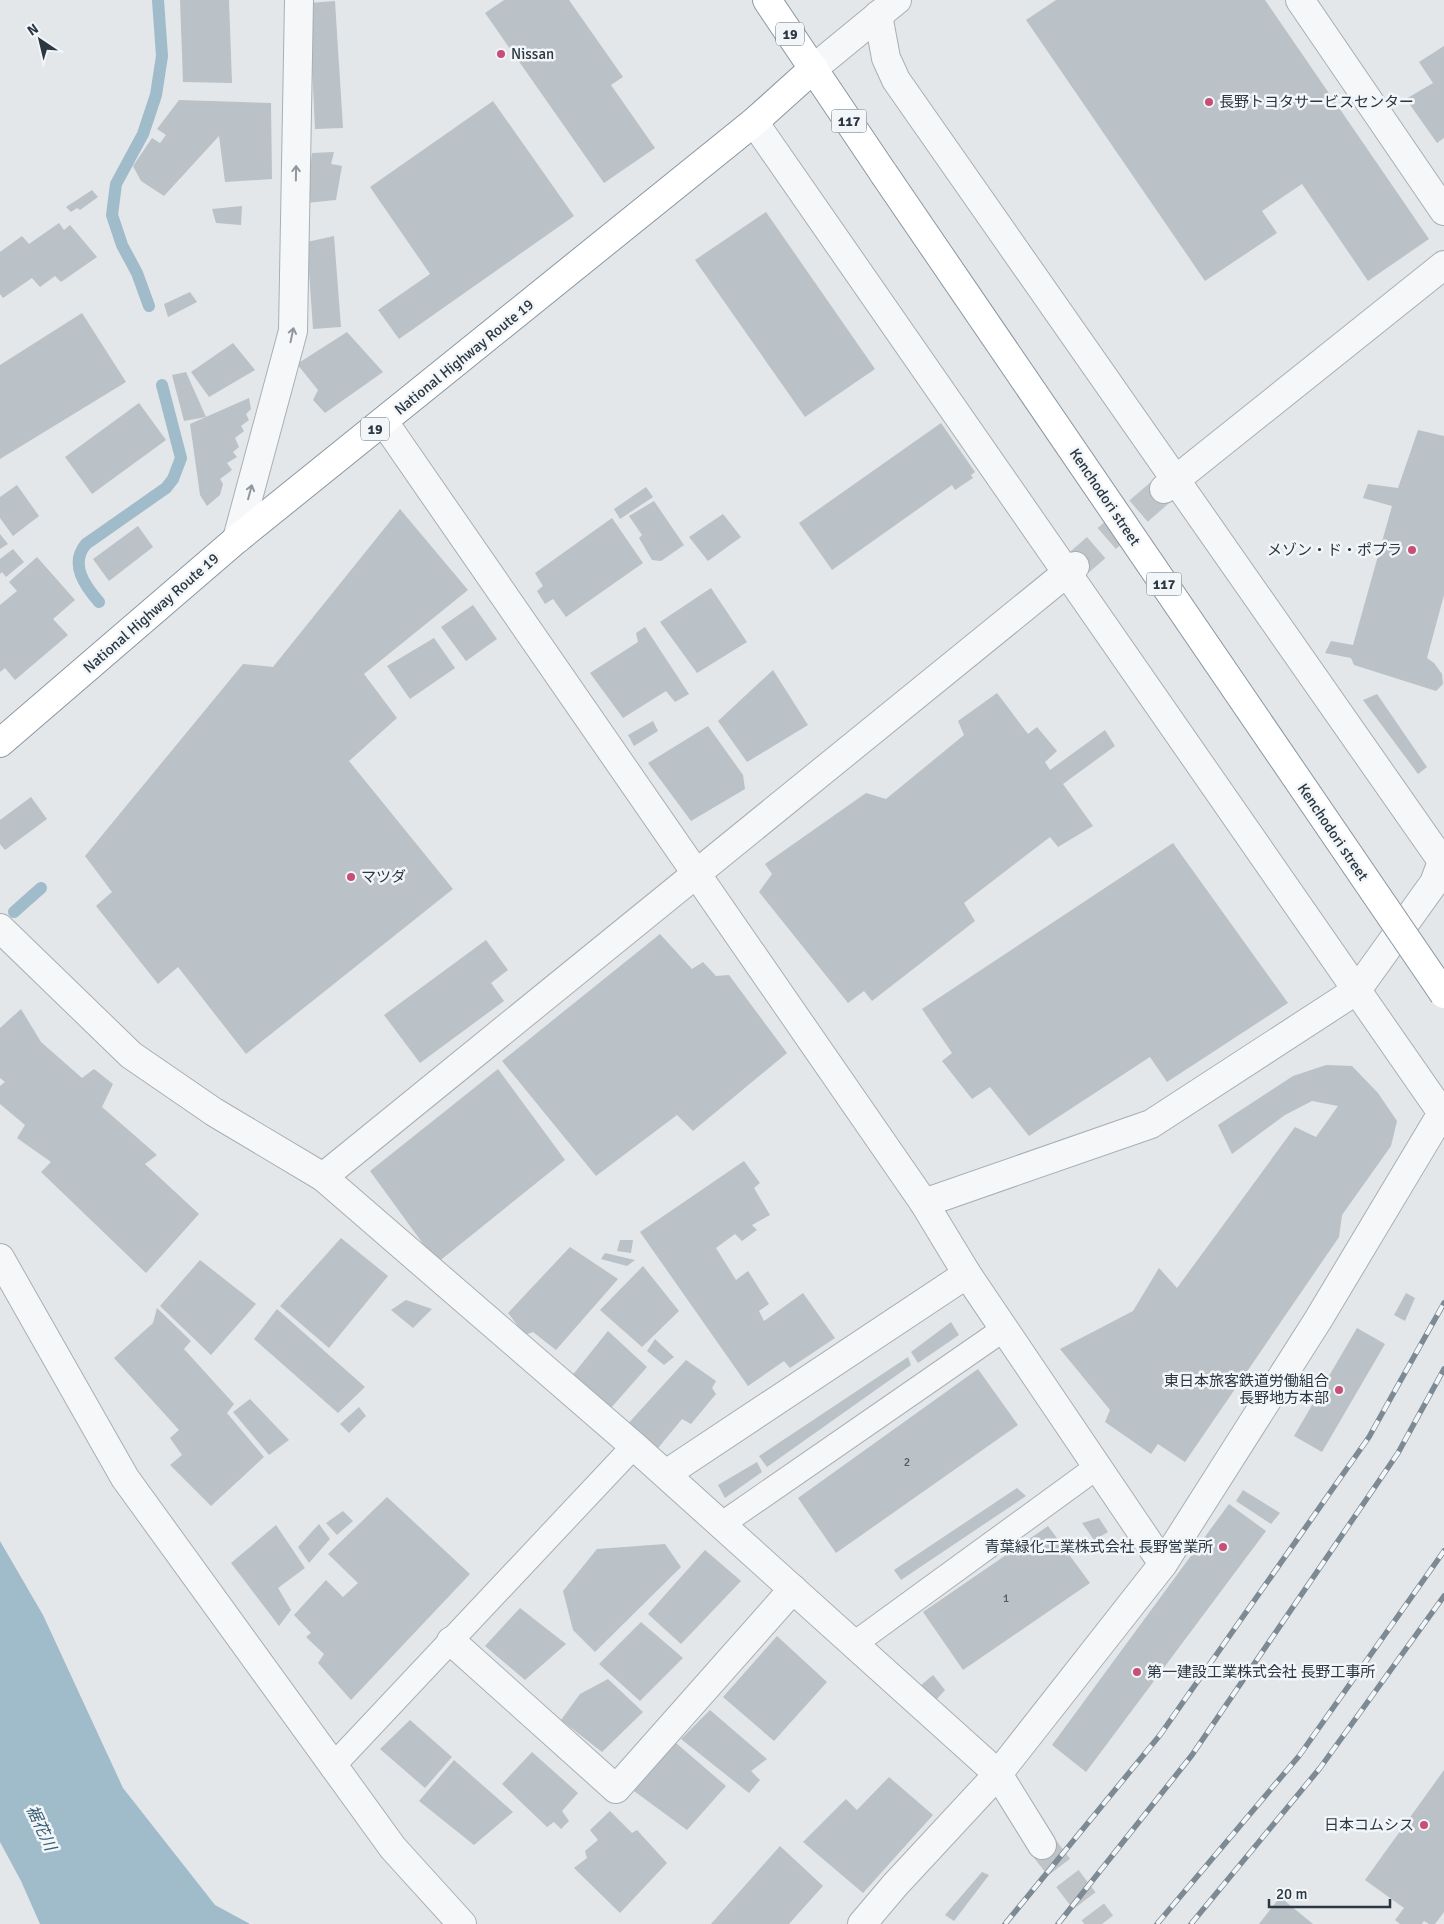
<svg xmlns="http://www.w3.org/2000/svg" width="1444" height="1924" viewBox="0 0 1444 1924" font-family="Signika,'Noto Sans JP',sans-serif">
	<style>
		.water { fill: #a0bbc9 }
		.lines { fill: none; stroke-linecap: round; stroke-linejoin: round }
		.stream { stroke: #a0bbc9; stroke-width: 12 }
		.building { fill: #bac1c7 }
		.minor-tunnel { stroke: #bec4c8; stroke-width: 28; stroke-dasharray: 28 14; stroke-linecap: butt }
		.service-casing { stroke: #a8afb4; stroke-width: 26 }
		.minor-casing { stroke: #a8afb4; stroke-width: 30 }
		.tertiary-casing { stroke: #a8afb4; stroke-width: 30 }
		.trunk-casing { stroke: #8b97a1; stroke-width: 30 }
		.service { stroke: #f5f7f9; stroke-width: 24 }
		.minor { stroke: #f5f7f9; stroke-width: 28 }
		.tertiary { stroke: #f5f7f9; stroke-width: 28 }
		.trunk { stroke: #fff; stroke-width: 28 }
		.rail-casing { stroke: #7d8993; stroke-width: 5.5 }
		.rail { stroke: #f2f6f8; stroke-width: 4; stroke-dasharray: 11; stroke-linecap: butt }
		.trunk-bridge-casing { stroke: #8b97a1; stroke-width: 30; stroke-linecap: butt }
		.trunk-bridge { stroke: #fff; stroke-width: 28 }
		.oneway { stroke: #90979e }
		.poi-dot { fill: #c94e76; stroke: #f2f6f8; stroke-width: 2 }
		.labels { text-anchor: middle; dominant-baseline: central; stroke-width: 5; stroke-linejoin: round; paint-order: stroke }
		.number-label { font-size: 12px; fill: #4f5a63 }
		.shield { fill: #f2f6f8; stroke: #677079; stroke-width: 1 }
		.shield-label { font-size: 14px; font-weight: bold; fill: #2b3742 }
		.poi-label { font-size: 15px; fill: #2b3742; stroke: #f2f6f8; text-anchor: start }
		.street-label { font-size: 15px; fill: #2b3742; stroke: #f2f6f8 }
		.water-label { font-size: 16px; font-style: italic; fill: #375d74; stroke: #f2f6f8 }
	</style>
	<rect width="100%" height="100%" fill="#e3e7ea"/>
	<!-- water -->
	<path class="water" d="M 0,1541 L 43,1615 L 123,1788 L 215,1905 L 250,1924 L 40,1924 L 21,1881 L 0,1842 Z"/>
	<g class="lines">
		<!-- stream -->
		<g class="stream">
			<path d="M 149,306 L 137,273 L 122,245 L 112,215 L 116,184 L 143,134 L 156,95 L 162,56 L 158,0"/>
			<path d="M 99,602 C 85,586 69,564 86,544 L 166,488 L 173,479 L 181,458 L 162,385"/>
			<path d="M 14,912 L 41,888"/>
		</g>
	</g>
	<!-- building -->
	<g class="building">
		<path d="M 180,0 L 229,0 L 232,83 L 183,82 Z"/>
		<path d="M 504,0 L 569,0 L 623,77 L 611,85 L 655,148 L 604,183 L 485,13 Z"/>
		<path d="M 1056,0 L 1265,0 L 1429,239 L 1368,281 L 1302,184 L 1262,211 L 1277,233 L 1205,281 L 1026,20 Z"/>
		<path d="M 335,1 L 343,128 L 315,129 L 309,3 Z"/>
		<path d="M 1444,46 L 1444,138 L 1437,143 L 1406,99 L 1433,83 L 1419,62 Z"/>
		<path d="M 179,100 L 271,103 L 272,179 L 225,182 L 219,136 L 164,196 L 141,181 L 133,166 L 152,138 L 160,143 L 166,135 L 157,129 Z"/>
		<path d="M 493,101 L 574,216 L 399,339 L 378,310 L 430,274 L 370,187 Z"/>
		<path d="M 334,152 L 331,164 L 342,166 L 336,200 L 306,203 L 312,153 Z"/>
		<path d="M 92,190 L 98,197 L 80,210 L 77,208 L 71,212 L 66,207 Z"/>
		<path d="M 242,206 L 241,225 L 216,223 L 212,209 Z"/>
		<path d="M 766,212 L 875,369 L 805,417 L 695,260 Z"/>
		<path d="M 59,223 L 64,230 L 70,225 L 97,257 L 61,282 L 55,276 L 40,287 L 32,278 L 3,298 L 0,294 L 0,252 L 22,236 L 29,244 Z"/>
		<path d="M 334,236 L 341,327 L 313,329 L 307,242 Z"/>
		<path d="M 190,292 L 197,302 L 168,317 L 164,304 Z"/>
		<path d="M 82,313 L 126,382 L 0,459 L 0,365 Z"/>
		<path d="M 347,332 L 383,372 L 325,413 L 313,400 L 318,390 L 297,364 Z"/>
		<path d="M 233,343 L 255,370 L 209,397 L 191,372 Z"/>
		<path d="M 186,372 L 206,417 L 184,421 L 172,375 Z"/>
		<path d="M 249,398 L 251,409 L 246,414 L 249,420 L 241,426 L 244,431 L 235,438 L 239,447 L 233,452 L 237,457 L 227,463 L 232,470 L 220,479 L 223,484 L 220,495 L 207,506 L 200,495 L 190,424 Z"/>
		<path d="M 139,403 L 166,440 L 92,494 L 65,457 Z"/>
		<path d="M 941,423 L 975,472 L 971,475 L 973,478 L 955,490 L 952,485 L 832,570 L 799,523 Z"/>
		<path d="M 1418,430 L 1444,436 L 1444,595 L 1427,658 L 1434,663 L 1442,674 L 1443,684 L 1436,691 L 1354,665 L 1351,658 L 1325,653 L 1331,641 L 1353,645 L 1392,506 L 1363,498 L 1368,484 L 1398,488 Z"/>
		<path d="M 17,485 L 39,516 L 13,536 L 0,518 L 0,497 Z"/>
		<path d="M 646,487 L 653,497 L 620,519 L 614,509 Z"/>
		<path d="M 654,501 L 684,545 L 661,561 L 652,560 L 639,538 L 642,535 L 629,516 Z"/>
		<path d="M 400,509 L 468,590 L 364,674 L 397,718 L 349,761 L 453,889 L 246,1054 L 178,967 L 158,984 L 96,906 L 112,892 L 85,856 L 243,664 L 273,667 Z"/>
		<path d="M 723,514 L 741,537 L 708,561 L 689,537 Z"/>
		<path d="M 612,518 L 643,563 L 566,617 L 553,599 L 545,604 L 537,591 L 543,586 L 535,573 Z"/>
		<path d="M 138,526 L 153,547 L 109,581 L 93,559 Z"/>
		<path d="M 0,534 L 8,544 L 0,549 Z"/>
		<path d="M 13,549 L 24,562 L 6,577 L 2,572 L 0,574 L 0,559 Z"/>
		<path d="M 37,557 L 75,600 L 53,619 L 68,635 L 15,680 L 5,668 L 0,672 L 0,605 L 17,591 L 9,582 Z"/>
		<path d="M 711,588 L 747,642 L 697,673 L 660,622 Z"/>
		<path d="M 473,605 L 497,639 L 466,661 L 441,627 Z"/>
		<path d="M 645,627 L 689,694 L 675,702 L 666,691 L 623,718 L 590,673 L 638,642 L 636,633 Z"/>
		<path d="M 434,638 L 455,668 L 410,699 L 387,666 Z"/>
		<path d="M 773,670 L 808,725 L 747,762 L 718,721 Z"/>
		<path d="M 997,693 L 1028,734 L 1037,727 L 1057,751 L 1045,762 L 1050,770 L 1105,730 L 1115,746 L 1063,784 L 1093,826 L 1058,847 L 1050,837 L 964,903 L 975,921 L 872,1001 L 864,991 L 848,1003 L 759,892 L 772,874 L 765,864 L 866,793 L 886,799 L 964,735 L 958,721 Z"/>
		<path d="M 1377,694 L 1427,767 L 1418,774 L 1363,700 Z"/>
		<path d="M 653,721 L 658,731 L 634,746 L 628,735 Z"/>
		<path d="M 708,726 L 743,775 L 745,789 L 691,821 L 648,763 Z"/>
		<path d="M 31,797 L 47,819 L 5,850 L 0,844 L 0,820 Z"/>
		<path d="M 1173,843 L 1288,1003 L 1167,1082 L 1150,1057 L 1029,1136 L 990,1087 L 972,1099 L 942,1061 L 952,1053 L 922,1009 Z"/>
		<path d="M 660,934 L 692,969 L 703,962 L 716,976 L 729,975 L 787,1053 L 693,1131 L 677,1115 L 596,1176 L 502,1061 Z"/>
		<path d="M 486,940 L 508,970 L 491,983 L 504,1001 L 420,1063 L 384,1015 Z"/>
		<path d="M 21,1009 L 41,1042 L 82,1078 L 94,1069 L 113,1084 L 102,1107 L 157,1155 L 145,1164 L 199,1214 L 146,1273 L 41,1172 L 51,1162 L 17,1138 L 25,1125 L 0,1104 L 0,1086 L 5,1082 L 0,1078 L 0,1028 Z"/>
		<path d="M 1326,1065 L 1352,1066 L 1378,1093 L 1397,1121 L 1391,1146 L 1342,1215 L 1339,1237 L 1185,1462 L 1158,1444 L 1151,1454 L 1105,1422 L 1110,1410 L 1060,1349 L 1133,1311 L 1159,1268 L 1177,1288 L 1295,1127 L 1316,1137 L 1338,1106 L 1312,1101 L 1285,1115 L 1232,1154 L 1218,1125 L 1293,1076 Z"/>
		<path d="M 498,1069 L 565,1160 L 437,1263 L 370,1171 Z"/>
		<path d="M 744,1161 L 760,1183 L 754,1188 L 770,1215 L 752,1225 L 757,1230 L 742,1241 L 735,1234 L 716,1248 L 736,1280 L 748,1271 L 769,1304 L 759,1311 L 764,1321 L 803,1293 L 835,1338 L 790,1368 L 784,1361 L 748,1386 L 640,1232 Z"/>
		<path d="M 341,1238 L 388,1276 L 329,1348 L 280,1306 Z"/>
		<path d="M 620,1240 L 633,1240 L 631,1253 L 617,1251 Z"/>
		<path d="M 570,1247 L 618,1279 L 556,1350 L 533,1332 L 525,1335 L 508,1313 Z"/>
		<path d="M 605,1253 L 635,1260 L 627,1266 L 601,1259 Z"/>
		<path d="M 200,1260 L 256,1304 L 211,1355 L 160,1306 Z"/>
		<path d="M 643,1266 L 679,1311 L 642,1347 L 600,1310 Z"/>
		<path d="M 1406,1293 L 1415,1298 L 1405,1321 L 1394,1315 Z"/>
		<path d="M 406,1300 L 432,1309 L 413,1328 L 391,1310 Z"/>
		<path d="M 157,1308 L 191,1341 L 184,1349 L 234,1404 L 227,1413 L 264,1457 L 211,1506 L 170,1465 L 182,1455 L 170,1438 L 179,1430 L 114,1358 L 153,1323 Z"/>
		<path d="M 277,1309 L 365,1387 L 338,1413 L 254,1339 Z"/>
		<path d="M 951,1322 L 959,1335 L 918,1363 L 911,1352 Z"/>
		<path d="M 1357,1328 L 1385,1344 L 1322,1452 L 1294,1436 Z"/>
		<path d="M 608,1331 L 647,1367 L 610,1409 L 571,1377 Z"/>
		<path d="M 655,1339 L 674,1357 L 664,1365 L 647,1351 Z"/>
		<path d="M 908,1357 L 911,1365 L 767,1467 L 759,1456 Z"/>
		<path d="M 686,1360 L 716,1381 L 712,1388 L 716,1394 L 691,1424 L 682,1419 L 654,1453 L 625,1427 Z"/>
		<path d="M 978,1369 L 1018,1425 L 836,1553 L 798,1498 Z"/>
		<path d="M 250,1399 L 289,1440 L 269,1455 L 233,1412 Z"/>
		<path d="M 359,1407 L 366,1416 L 349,1433 L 340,1424 Z"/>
		<path d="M 757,1462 L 762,1472 L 725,1498 L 718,1485 Z"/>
		<path d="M 1017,1488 L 1026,1496 L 901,1580 L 894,1570 Z"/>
		<path d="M 1243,1490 L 1280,1513 L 1271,1524 L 1236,1501 Z"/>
		<path d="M 387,1497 L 470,1574 L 351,1700 L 318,1663 L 324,1654 L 306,1637 L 311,1633 L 294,1615 L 326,1580 L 343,1597 L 358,1583 L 328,1554 Z"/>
		<path d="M 1229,1504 L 1266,1531 L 1086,1772 L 1052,1745 Z"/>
		<path d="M 343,1511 L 353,1521 L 337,1535 L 326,1523 Z"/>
		<path d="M 1099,1518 L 1108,1532 L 1094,1540 L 1082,1523 Z"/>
		<path d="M 319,1524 L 330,1539 L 309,1563 L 298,1547 Z"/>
		<path d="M 276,1525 L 305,1568 L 278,1588 L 291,1610 L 279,1626 L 231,1563 Z"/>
		<path d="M 1048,1526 L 1090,1583 L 963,1670 L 923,1612 Z"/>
		<path d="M 665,1544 L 681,1567 L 595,1652 L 573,1630 L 563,1591 L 597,1549 Z"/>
		<path d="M 705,1550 L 741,1581 L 681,1644 L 648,1614 Z"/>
		<path d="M 520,1608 L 566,1644 L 525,1680 L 485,1646 Z"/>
		<path d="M 641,1622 L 683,1658 L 640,1701 L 599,1664 Z"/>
		<path d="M 777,1636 L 827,1682 L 774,1741 L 723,1697 Z"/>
		<path d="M 933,1675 L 945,1690 L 936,1700 L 920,1686 Z"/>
		<path d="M 608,1679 L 643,1712 L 602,1752 L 561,1720 L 580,1694 Z"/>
		<path d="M 710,1710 L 767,1759 L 751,1771 L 760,1780 L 749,1793 L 681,1739 Z"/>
		<path d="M 410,1720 L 452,1757 L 425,1788 L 380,1749 Z"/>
		<path d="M 676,1743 L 726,1786 L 687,1830 L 634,1791 Z"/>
		<path d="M 532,1752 L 578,1793 L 562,1811 L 569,1821 L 561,1829 L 554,1822 L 547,1827 L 502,1784 Z"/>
		<path d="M 454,1760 L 513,1812 L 474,1845 L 419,1801 Z"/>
		<path d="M 1444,1770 L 1444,1912 L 1435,1924 L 1429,1924 L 1424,1921 L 1422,1924 L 1400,1924 L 1395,1920 L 1404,1908 L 1365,1880 Z"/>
		<path d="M 889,1777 L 933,1815 L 863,1893 L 803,1842 L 846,1799 L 857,1810 Z"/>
		<path d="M 610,1811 L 632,1833 L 637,1830 L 667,1863 L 620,1913 L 574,1868 L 587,1858 L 585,1851 L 598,1840 L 590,1830 Z"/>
		<path d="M 780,1846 L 823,1886 L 789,1924 L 711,1924 Z"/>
		<path d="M 982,1872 L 989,1875 L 954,1921 L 945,1915 Z"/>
		<path d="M 1280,1897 L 1313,1924 L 1259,1924 Z"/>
	</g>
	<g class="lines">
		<!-- minor-tunnel -->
		<g class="minor-tunnel">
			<path d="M 1075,566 L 1164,489"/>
			<path d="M 1042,1845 L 1102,1924"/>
		</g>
		<!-- service casing -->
		<g class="service-casing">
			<g id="service">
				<path d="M 722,1524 L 1004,1329"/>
				<path d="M 854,1644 L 1097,1467"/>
				<path d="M 332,1767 L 634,1446"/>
			</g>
		</g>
		<!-- minor casing -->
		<g class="minor-casing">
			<g id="minor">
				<path d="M 1300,0 L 1444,211"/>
				<path d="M 878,15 L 886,58 L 896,80 L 1442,861"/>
				<path d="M 754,122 L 1442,1113 L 1318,1320 L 1163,1564"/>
				<path d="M 384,422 L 924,1203 L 967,1274 L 1163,1564 L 998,1774 L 895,1885 L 862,1924"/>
				<path d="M 1164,489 L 1444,265"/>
				<path d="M 237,539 L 293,331 L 299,0"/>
				<path d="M 0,928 L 131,1055 L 214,1112 L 323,1177"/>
				<path d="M 924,1203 L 1151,1124 L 1357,990 L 1434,883 L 1444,856"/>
				<path d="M 0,1258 L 125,1478 L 393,1848 L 462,1924"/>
				<path d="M 666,1474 L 967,1274"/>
				<path d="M 451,1641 L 616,1789 L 793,1589"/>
				<path d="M 1042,1845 L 998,1774 L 634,1446 L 323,1177 L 1075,566"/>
			</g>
		</g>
		<!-- tertiary casing -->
		<g class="tertiary-casing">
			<path id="tertiary" d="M 814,68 L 897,0"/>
		</g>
		<!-- trunk casing -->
		<g class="trunk-casing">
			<g id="trunk">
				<path d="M 767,0 L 884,174"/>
				<path d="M 0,743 L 237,539 L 754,122 L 814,68"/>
			</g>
		</g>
		<!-- service -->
		<use href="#service" class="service"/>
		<!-- minor -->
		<use href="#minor" class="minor"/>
		<!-- tertiary -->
		<use href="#tertiary" class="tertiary"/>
		<!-- trunk -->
		<use href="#trunk" class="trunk"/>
		<!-- rail casing -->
		<g class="rail-casing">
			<g id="rail">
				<path d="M 1005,1924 L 1160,1735 L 1369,1437 L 1444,1303"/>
				<path d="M 1058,1924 L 1192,1755 L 1398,1453 L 1444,1369"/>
				<path d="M 1157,1924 L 1299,1756 L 1444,1551"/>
				<path d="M 1191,1924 L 1320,1768 L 1444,1596"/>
			</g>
		</g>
		<!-- rail -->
		<use href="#rail" class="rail"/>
		<!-- trunk-bridge casing -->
		<g class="trunk-bridge-casing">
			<path id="trunk-bridge" d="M 884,174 L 1444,994"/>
		</g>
		<!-- trunk-bridge -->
		<use href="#trunk-bridge" class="trunk-bridge"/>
	</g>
	<!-- one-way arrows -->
	<defs><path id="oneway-shaft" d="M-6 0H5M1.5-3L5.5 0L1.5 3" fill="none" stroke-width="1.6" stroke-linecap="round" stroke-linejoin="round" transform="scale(1.25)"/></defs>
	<g class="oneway">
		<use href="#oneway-shaft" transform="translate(296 173) rotate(-89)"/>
		<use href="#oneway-shaft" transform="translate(292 335) rotate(-78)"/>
		<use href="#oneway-shaft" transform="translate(250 492) rotate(-75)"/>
	</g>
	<!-- markers -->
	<g class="poi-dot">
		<circle cx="501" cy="54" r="5"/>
		<circle cx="1209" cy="102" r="5"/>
		<circle cx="1412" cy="550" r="5"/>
		<circle cx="351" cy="877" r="5"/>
		<circle cx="1339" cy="1390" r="5"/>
		<circle cx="1223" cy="1547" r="5"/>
		<circle cx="1137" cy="1672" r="5"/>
		<circle cx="1424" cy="1825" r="5"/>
	</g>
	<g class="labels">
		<!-- number labels -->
		<g class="number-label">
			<text x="907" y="1462">2</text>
			<text x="1006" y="1598">1</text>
		</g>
		<!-- shield labels -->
		<g class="shield">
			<rect x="776" y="22.5" width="28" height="23" rx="4"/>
			<rect x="831.5" y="109.5" width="35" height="23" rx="4"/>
			<rect x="361" y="417.5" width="28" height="23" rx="4"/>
			<rect x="1146.5" y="572.5" width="35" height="23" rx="4"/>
		</g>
		<g class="shield-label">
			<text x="790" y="34">19</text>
			<text x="849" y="121">117</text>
			<text x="375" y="429">19</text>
			<text x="1164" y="584">117</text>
		</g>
		<!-- poi labels -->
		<g class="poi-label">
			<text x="511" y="54">Nissan</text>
			<text x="1219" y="102">長野トヨタサービスセンター</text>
			<text x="1402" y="550" text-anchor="end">メゾン・ド・ポプラ</text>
			<text x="361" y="877">マツダ</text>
			<text x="1329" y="1381" text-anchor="end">東日本旅客鉄道労働組合<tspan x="1329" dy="17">長野地方本部</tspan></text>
			<text x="1213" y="1547" text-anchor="end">青葉緑化工業株式会社 長野営業所</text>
			<text x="1147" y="1672">第一建設工業株式会社 長野工事所</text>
			<text x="1414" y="1825" text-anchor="end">日本コムシス</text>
		</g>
		<!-- street labels -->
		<g class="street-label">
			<text transform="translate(464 357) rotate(-39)">National Highway Route 19</text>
			<text transform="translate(1105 497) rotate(56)">Kenchodori street</text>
			<text transform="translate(151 613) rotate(-41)">National Highway Route 19</text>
			<text transform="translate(1333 832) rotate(56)">Kenchodori street</text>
		</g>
		<!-- water labels -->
		<g class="water-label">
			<text transform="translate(41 1828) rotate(65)">裾花川</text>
		</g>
	</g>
	<!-- north arrow -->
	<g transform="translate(40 40) rotate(325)" stroke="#f2f6f8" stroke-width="4" paint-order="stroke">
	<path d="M0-4L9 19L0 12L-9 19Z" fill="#2b3742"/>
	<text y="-8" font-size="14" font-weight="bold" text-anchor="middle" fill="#2b3742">N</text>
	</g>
	<!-- scale -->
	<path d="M1269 1899v8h121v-8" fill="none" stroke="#2b3742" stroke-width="2.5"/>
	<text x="1276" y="1899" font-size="15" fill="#2b3742" stroke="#f2f6f8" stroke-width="4" paint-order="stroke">20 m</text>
</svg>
